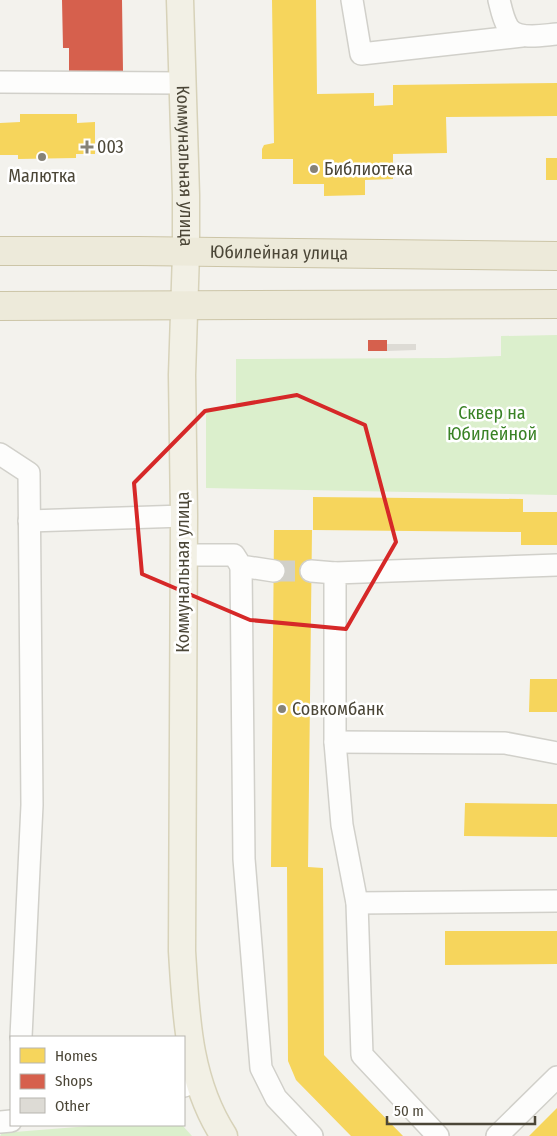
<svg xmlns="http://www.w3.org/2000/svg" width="557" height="1136" viewBox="0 0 557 1136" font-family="'Fira Sans Condensed',sans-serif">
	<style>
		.green { fill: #dbefcc }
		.homes { fill: #f6d55c }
		.shops { fill: #d6604d }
		.building { fill: #dddbd5 }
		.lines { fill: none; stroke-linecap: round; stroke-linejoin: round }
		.minor-tunnel { stroke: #d1d0c9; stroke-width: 21; stroke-dasharray: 21 11; stroke-linecap: butt }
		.minor-casing { stroke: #d1d0ca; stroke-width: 24 }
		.major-casing { stroke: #d7d2b9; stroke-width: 29 }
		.highway-casing { stroke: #ccc5a7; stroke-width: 30 }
		.minor { stroke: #fdfdfc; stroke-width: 21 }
		.major { stroke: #f2f0e5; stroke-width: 26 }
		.highway { stroke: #edeada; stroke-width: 28 }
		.marked { fill: none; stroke: #d62828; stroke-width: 4; stroke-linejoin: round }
		.poi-dot { fill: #868277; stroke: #fff; stroke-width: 2 }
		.labels { text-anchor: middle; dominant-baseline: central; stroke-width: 5; stroke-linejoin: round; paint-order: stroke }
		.poi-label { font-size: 18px; fill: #4b4637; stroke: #fff; text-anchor: start }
		.street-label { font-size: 18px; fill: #4b4637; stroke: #fff }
		.park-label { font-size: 18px; fill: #398225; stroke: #fff }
	</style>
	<rect width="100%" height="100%" fill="#f3f2ed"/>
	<!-- green -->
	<g class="green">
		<path d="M 557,335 L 557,495 L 206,488 L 206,408 L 236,407 L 236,359 L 446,358 L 501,356 L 501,336 Z"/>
		<path d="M 102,1125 L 182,1125 L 192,1136 L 0,1136 L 2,1133 Z"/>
	</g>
	<!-- homes -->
	<g class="homes">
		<path d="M 272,0 L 316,0 L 317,94 L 374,93 L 374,106 L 392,105 L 393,105 L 393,85 L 557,83 L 557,116 L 446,117 L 447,153 L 393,154 L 393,179 L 365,180 L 365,195 L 324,196 L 324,184 L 293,184 L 293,159 L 262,159 L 262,149 L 264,145 L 274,143 Z"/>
		<path d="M 20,114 L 77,114 L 77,123 L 95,122 L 95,154 L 76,154 L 76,158 L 18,159 L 18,155 L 0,155 L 0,123 L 20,122 Z"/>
		<rect x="546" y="158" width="11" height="22"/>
		<path d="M 313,497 L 523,499 L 523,512 L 557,512 L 557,545 L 521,545 L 521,532 L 313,530 Z"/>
		<path d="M 274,530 L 312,530 L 308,867 L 323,868 L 324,1055 L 403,1136 L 351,1136 L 296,1080 L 288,1061 L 287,867 L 271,867 Z"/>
		<path d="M 530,679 L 557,679 L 557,712 L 529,712 Z"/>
		<path d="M 465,803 L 557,804 L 557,837 L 464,836 Z"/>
		<path d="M 445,931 L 557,931 L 557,964 L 445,965 Z"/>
		<path d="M 557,1108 L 557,1136 L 529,1136 Z"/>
	</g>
	<!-- shops -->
	<g class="shops">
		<path d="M 62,0 L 122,0 L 123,71 L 69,72 L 69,48 L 63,48 Z"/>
		<rect x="368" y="340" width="19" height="11"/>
	</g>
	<!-- building -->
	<path class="building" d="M 387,344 L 416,344 L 416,350 L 387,351 Z"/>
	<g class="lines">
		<!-- minor-tunnel -->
		<path class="minor-tunnel" d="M 274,571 L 311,571"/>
		<!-- minor casing -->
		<g class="minor-casing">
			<g id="minor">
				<path d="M 352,0 L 361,54 L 522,36"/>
				<path d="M 499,0 C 501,8 503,19 508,27 C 517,41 543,35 557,34"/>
				<path d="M 0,82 L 183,83"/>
				<path d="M 0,454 L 29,473 L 32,805 L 21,1037"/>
				<path d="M 29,521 L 184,516"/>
				<path d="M 183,555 L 234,555 L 241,566 L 274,571"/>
				<path d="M 241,566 L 244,859 L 261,1068 L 276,1098 L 312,1136"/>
				<path d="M 311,571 L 335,573"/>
				<path d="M 335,742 L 505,743 L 557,753"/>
				<path d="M 357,903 L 557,901"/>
				<path d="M 184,1086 L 198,1081"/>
				<path d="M 0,1122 L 11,1121"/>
				<path d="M 438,1136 L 362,1055 L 357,903 L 342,825 L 335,742 L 335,573 L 557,565"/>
				<path d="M 497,1136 L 557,1077"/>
			</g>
		</g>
		<!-- major casing -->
		<g class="major-casing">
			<g id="major">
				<path id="s1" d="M 180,0 L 186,195 L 186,253 L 182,375 L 184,516 L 182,951 C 186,1015 188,1081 224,1136"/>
			</g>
		</g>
		<!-- highway casing -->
		<g class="highway-casing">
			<g id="highway">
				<path id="s2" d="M 0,251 L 139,251 L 557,256"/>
				<path d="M 0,306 L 557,304"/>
			</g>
		</g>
		<!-- minor -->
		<use href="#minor" class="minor"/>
		<!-- major -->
		<use href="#major" class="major"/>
		<!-- highway -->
		<use href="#highway" class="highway"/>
	</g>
	<!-- marked area -->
	<path class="marked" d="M 297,395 L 365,425 L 396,542 L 346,629 L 250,620 L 142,574 L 134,483 L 205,411 Z"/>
	<!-- markers -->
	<g class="poi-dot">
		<path d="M84.5 139.5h5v5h5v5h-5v5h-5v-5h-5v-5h5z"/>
		<circle cx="42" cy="157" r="5"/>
		<circle cx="314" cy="169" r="5"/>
		<circle cx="282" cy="709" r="5"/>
	</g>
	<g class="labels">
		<!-- poi labels -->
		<g class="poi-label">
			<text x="97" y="147">003</text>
			<text x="324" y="169">Библиотека</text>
			<text x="42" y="176" text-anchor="middle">Малютка</text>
			<text x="292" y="709">Совкомбанк</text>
		</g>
		<!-- street labels -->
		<g class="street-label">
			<text stroke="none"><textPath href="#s1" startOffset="166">Коммунальная улица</textPath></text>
			<text stroke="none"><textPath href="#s2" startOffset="279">Юбилейная улица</textPath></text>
			<text transform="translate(183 572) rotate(-90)">Коммунальная улица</text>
		</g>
		<!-- park labels -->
		<g class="park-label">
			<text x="492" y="413">Сквер на<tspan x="492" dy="21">Юбилейной</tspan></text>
		</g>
	</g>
	<!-- legend -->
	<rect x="10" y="1036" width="175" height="90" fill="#ffffff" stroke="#b7b5af"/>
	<rect x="20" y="1048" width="25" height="15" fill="#f6d55c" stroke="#b7b5af"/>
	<text x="55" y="1061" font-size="15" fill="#4b4637">Homes</text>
	<rect x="20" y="1074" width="25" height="15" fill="#d6604d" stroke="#b7b5af"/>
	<text x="55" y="1086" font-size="15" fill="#4b4637">Shops</text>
	<rect x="20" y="1098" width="25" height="15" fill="#dddbd5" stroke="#b7b5af"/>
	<text x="55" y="1111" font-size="15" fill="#4b4637">Other</text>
	<!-- scale -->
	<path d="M387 1116v8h148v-8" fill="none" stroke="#4b4637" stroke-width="2.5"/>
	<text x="394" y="1116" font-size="15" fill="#4b4637" stroke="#ffffff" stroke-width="4" paint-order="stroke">50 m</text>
</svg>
